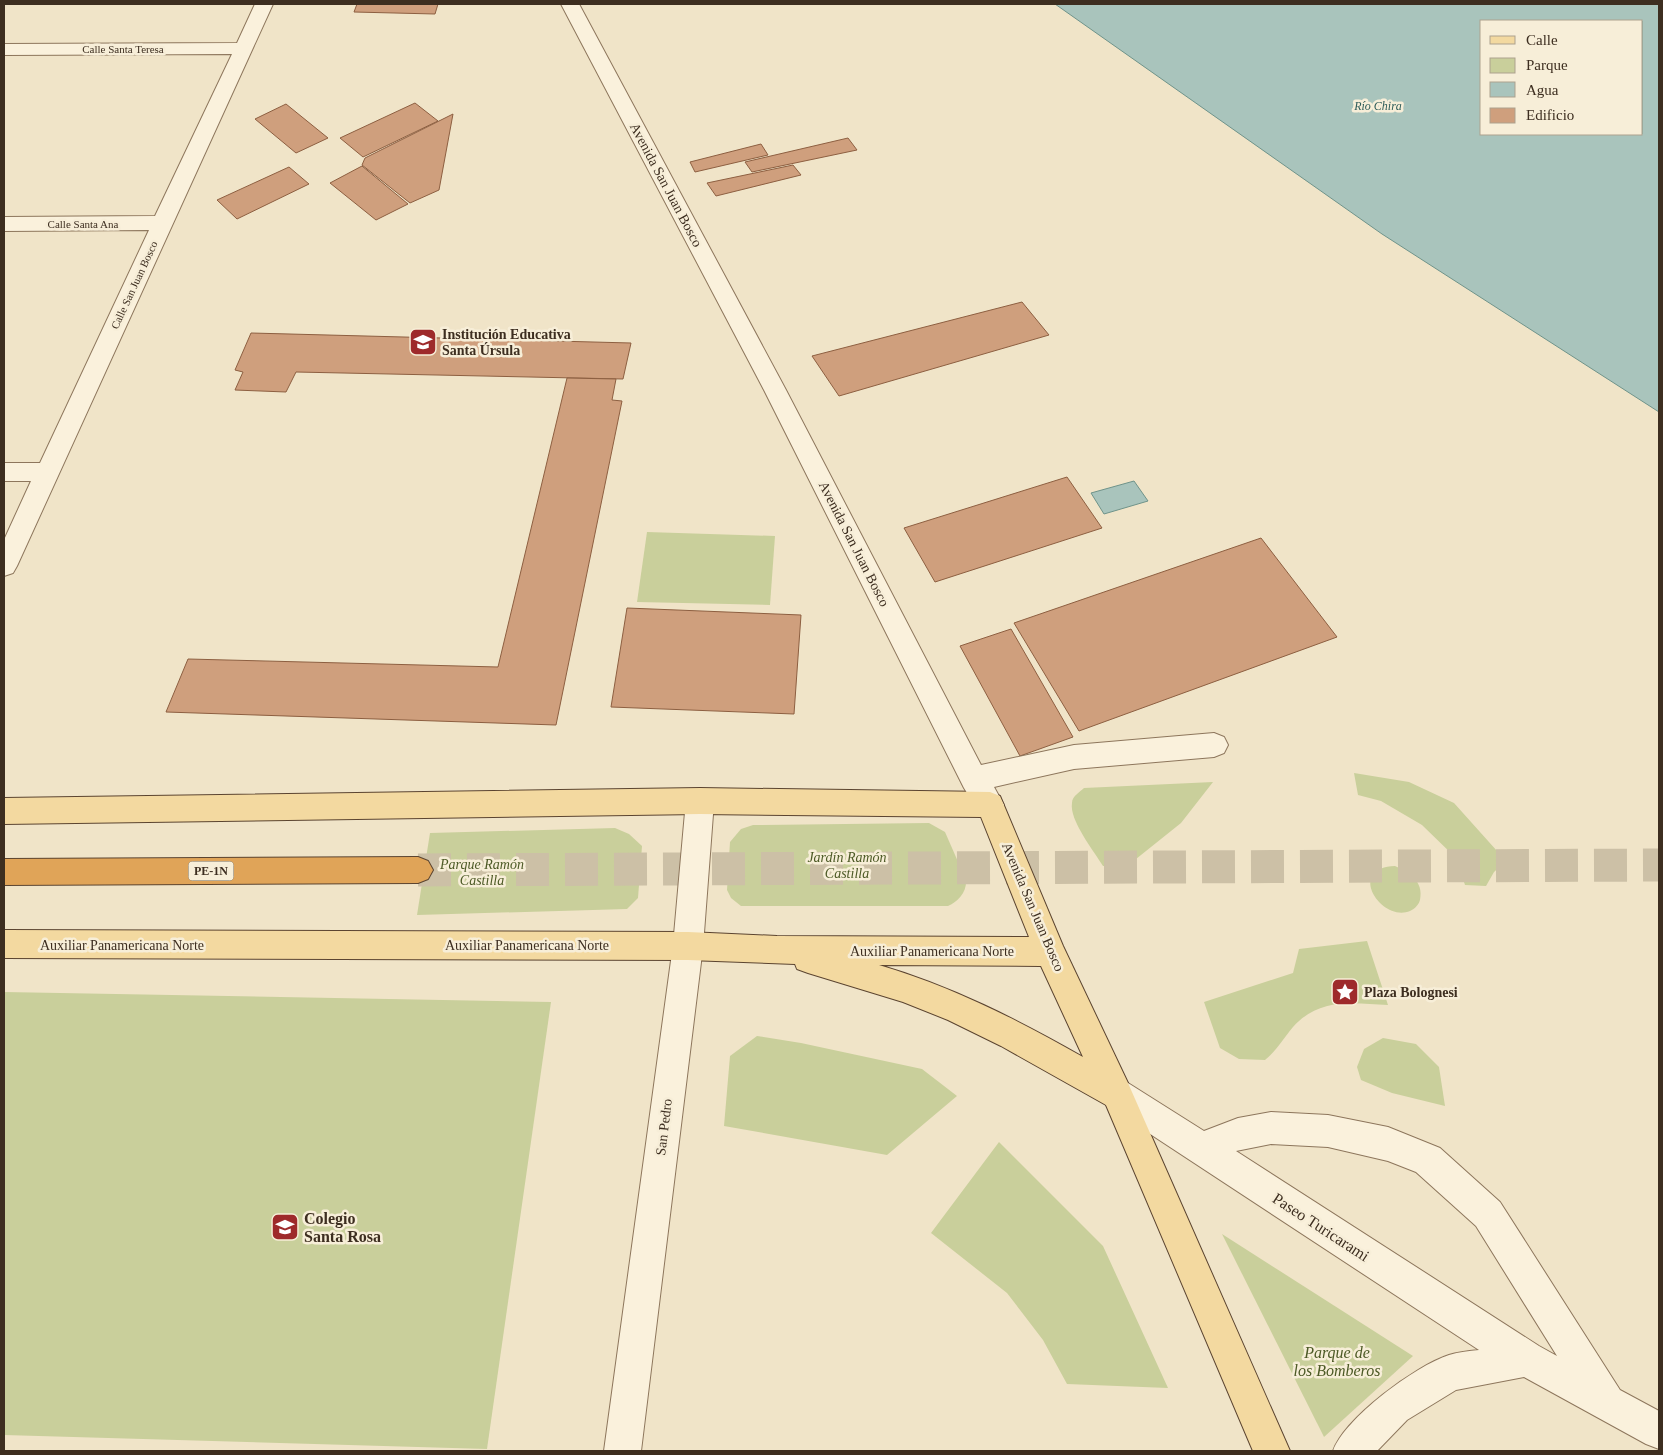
<svg xmlns="http://www.w3.org/2000/svg" width="1663" height="1455" viewBox="0 0 1663 1455" font-family="Georgia,serif">
	<style>
		.green { fill: #c9cf9b }
		.water { fill: #a9c4bc; stroke: #6f938a; fill-rule: evenodd }
		.building { fill: #cf9f7d; stroke: #8d5f41 }
		.lines { fill: none; stroke-linecap: round; stroke-linejoin: round }
		.highway-tunnel { stroke: #ccc0a6; stroke-width: 33; stroke-dasharray: 33 16; stroke-linecap: butt }
		.minor-casing { stroke: #8d765c; stroke-width: 2 }
		.major-casing { stroke: #5b4430; stroke-width: 2 }
		.highway-casing { stroke: #5b4430; stroke-width: 2 }
		.minor { fill: #faf1dc; fill-rule: evenodd }
		.major { fill: #f3d9a0; fill-rule: evenodd }
		.highway { fill: #e0a458; fill-rule: evenodd }
		.labels { text-anchor: middle; dominant-baseline: central; stroke-width: 5; stroke-linejoin: round; paint-order: stroke }
		.far-street-label { font-size: 11px; fill: #3d2e20; stroke: #f7eed8 }
		.far-water-label { font-size: 12px; font-style: italic; fill: #2f5d5a; stroke: #f7eed8 }
		.shield { fill: #f7eed8; stroke: #756857; stroke-width: 1 }
		.shield-label { font-size: 12px; font-weight: bold; fill: #3d2e20 }
		.street-label { font-size: 14px; fill: #3d2e20; stroke: #f7eed8 }
		.poi-label { font-size: 14px; font-weight: bold; fill: #3d2e20; stroke: #f7eed8; text-anchor: start }
		.park-label { font-size: 14px; font-style: italic; fill: #4d5a26; stroke: #f7eed8 }
		.near-poi-label { font-size: 16px; font-weight: bold; fill: #3d2e20; stroke: #f7eed8; text-anchor: start }
		.near-street-label { font-size: 16px; fill: #3d2e20; stroke: #f7eed8 }
		.near-park-label { font-size: 16px; font-style: italic; fill: #4d5a26; stroke: #f7eed8 }
	</style>
	<rect width="100%" height="100%" fill="#f0e4c8"/>
	<!-- green -->
	<g class="green">
		<path d="M 647,532 L 775,536 L 770,605 L 637,602 Z"/>
		<path d="M 1354,773 L 1409,782 L 1454,803 L 1506,861 L 1494,872 L 1486,886 L 1465,885 L 1456,858 L 1422,825 L 1381,801 L 1358,795 Z"/>
		<path d="M 1213,782 L 1181,823 L 1126,867 L 1103,866 C 1094,851 1069,820 1072,803 C 1072,796 1080,792 1084,788 Z"/>
		<path d="M 929,823 L 945,832 L 966,880 C 967,892 958,902 948,906 L 741,906 L 731,898 L 727,890 L 730,842 L 741,829 L 753,825 Z"/>
		<path d="M 615,828 L 629,834 L 642,846 L 638,898 L 627,909 L 417,915 L 430,833 Z"/>
		<path d="M 1395,866 C 1409,872 1424,881 1420,900 C 1419,904 1415,909 1410,911 C 1382,923 1345,868 1395,866 Z"/>
		<path d="M 1367,941 L 1388,1005 C 1352,1003 1320,997 1293,1027 C 1283,1039 1278,1049 1265,1060 L 1239,1059 L 1220,1048 L 1204,1002 L 1293,973 L 1299,949 Z"/>
		<path d="M 4,992 L 551,1002 L 487,1449 L 4,1435 Z"/>
		<path d="M 757,1036 L 801,1043 L 922,1069 L 957,1096 L 887,1155 L 724,1126 L 730,1056 Z"/>
		<path d="M 1383,1038 L 1416,1044 L 1439,1067 L 1445,1106 L 1392,1093 L 1361,1080 L 1357,1067 L 1364,1049 Z"/>
		<path d="M 999,1142 L 1103,1246 L 1168,1388 L 1067,1384 L 1043,1340 L 1007,1293 L 931,1233 Z"/>
		<path d="M 1222,1234 L 1413,1356 L 1324,1437 Z"/>
	</g>
	<!-- water -->
	<g class="water">
		<path d="M 1055,4 L 1659,4 L 1659,412 L 1382,234 ZM 1482,21 L 1642,21 L 1642,134 L 1482,134 Z"/>
		<path d="M 1134,481 L 1148,501 L 1104,514 L 1091,493 Z"/>
	</g>
	<!-- building -->
	<g class="building">
		<path d="M 357,4 L 438,4 L 435,14 L 354,12 Z"/>
		<path d="M 415,103 L 438,121 L 363,157 L 340,138 Z"/>
		<path d="M 286,104 L 328,138 L 296,153 L 255,119 Z"/>
		<path d="M 453,114 L 439,190 L 410,203 L 362,165 L 365,158 Z"/>
		<path d="M 848,138 L 857,150 L 752,172 L 745,162 Z"/>
		<path d="M 761,144 L 768,155 L 695,172 L 690,162 Z"/>
		<path d="M 793,165 L 801,175 L 716,196 L 707,183 Z"/>
		<path d="M 362,166 L 408,204 L 376,220 L 330,183 Z"/>
		<path d="M 289,167 L 309,184 L 237,219 L 217,200 Z"/>
		<path d="M 1022,302 L 1049,335 L 839,396 L 812,356 Z"/>
		<path d="M 251,333 L 631,343 L 623,379 L 296,372 L 286,392 L 235,390 L 243,372 L 235,370 Z"/>
		<path d="M 567,378 L 616,379 L 612,400 L 622,401 L 556,725 L 166,712 L 188,659 L 498,667 Z"/>
		<path d="M 1067,477 L 1102,528 L 935,582 L 904,528 Z"/>
		<path d="M 1261,538 L 1337,637 L 1079,731 L 1014,623 Z"/>
		<path d="M 627,608 L 801,615 L 794,714 L 611,707 Z"/>
		<path d="M 1011,629 L 1073,737 L 1020,756 L 960,646 Z"/>
	</g>
	<g class="lines">
		<!-- highway-tunnel -->
		<path class="highway-tunnel" d="M 418,870 L 1659,865"/>
		<!-- minor casing -->
		<g class="minor-casing">
			<g id="minor">
				<path d="M 255,4 L 273,4 L 17,566 L 13,573 L 4,576 L 4,540 L 31,481 L 4,481 L 4,463 L 40,463 L 149,230 L 4,231 L 4,217 L 155,216 L 232,54 L 4,55 L 4,44 L 237,43 Z"/>
				<path d="M 561,4 L 579,4 L 786,390 L 981,765 L 1074,745 L 1214,733 L 1224,737 L 1228,745 L 1224,753 L 1214,757 L 1074,769 L 994,787 L 1004,805 L 1000,814 L 990,818 L 980,814 L 964,788 L 764,390 Z"/>
				<path d="M 700,788 L 710,792 L 714,801 L 703,946 L 641,1451 L 604,1451 L 673,946 L 686,801 L 690,792 Z"/>
				<path d="M 1117,1078 L 1128,1083 L 1204,1131 L 1238,1118 L 1271,1112 L 1328,1115 L 1388,1127 L 1440,1148 L 1500,1202 L 1620,1390 L 1659,1411 L 1659,1449 L 1646,1444 L 1524,1377 L 1456,1390 L 1407,1420 L 1377,1451 L 1333,1451 C 1345,1418 1415,1366 1449,1355 C 1459,1352 1469,1351 1479,1350 L 1106,1105 L 1101,1094 L 1106,1083 ZM 1271,1144 L 1328,1147 L 1388,1161 L 1416,1172 L 1476,1226 L 1557,1356 L 1539,1346 L 1236,1151 Z"/>
			</g>
		</g>
		<!-- major casing -->
		<g class="major-casing">
			<path id="major" d="M 700,788 L 990,792 L 1000,796 L 1063,946 L 1128,1083 L 1290,1451 L 1253,1451 L 1106,1105 L 1001,1046 L 948,1020 L 903,1002 L 808,973 L 797,969 L 795,964 L 688,960 L 4,958 L 4,930 L 688,932 L 777,936 L 1029,937 L 981,817 L 700,814 L 4,824 L 4,798 ZM 879,965 L 1041,966 L 1083,1057 C 1018,1020 951,986 879,965 Z"/>
		</g>
		<!-- highway casing -->
		<g class="highway-casing">
			<path id="highway" d="M 418,857 L 428,861 L 433,870 L 428,879 L 418,883 L 4,885 L 4,859 Z"/>
		</g>
		<!-- minor -->
		<use href="#minor" class="minor"/>
		<!-- major -->
		<use href="#major" class="major"/>
		<!-- highway -->
		<use href="#highway" class="highway"/>
	</g>
	<!-- icons -->
	<defs>
		<g id="school-square" transform="scale(1.4375)"><rect x="-9" y="-9" width="18" height="18" rx="4" fill="#9e2a2b" stroke="#f7eed8"/><path d="M0-5L7-2L0 1L-7-2ZM-4 1L0 2.5L4 1V4Q0 6-4 4Z" fill="#fff"/></g>
		<g id="sight-square" transform="scale(1.4375)"><rect x="-9" y="-9" width="18" height="18" rx="4" fill="#9e2a2b" stroke="#f7eed8"/><path d="M0-6L1.8-2.2L6-1.7L2.9 1.2L3.7 5.4L0 3.3L-3.7 5.4L-2.9 1.2L-6-1.7L-1.8-2.2Z" fill="#fff"/></g>
	</defs>
	<g fill-rule="evenodd">
		<use href="#school-square" x="423" y="342"/>
		<use href="#sight-square" x="1345" y="992"/>
		<use href="#school-square" x="285" y="1227"/>
	</g>
	<g class="labels">
		<!-- far-street labels -->
		<g class="far-street-label">
			<text x="123" y="49">Calle Santa Teresa</text>
			<text x="83" y="224">Calle Santa Ana</text>
			<text transform="translate(134 285) rotate(-65)">Calle San Juan Bosco</text>
		</g>
		<!-- far-water labels -->
		<g class="far-water-label">
			<text x="1378" y="106">Río Chira</text>
		</g>
		<!-- shield labels -->
		<rect class="shield" x="188.5" y="861.5" width="45" height="19" rx="4"/>
		<g class="shield-label">
			<text x="211" y="871">PE-1N</text>
		</g>
		<!-- street labels -->
		<g class="street-label">
			<text transform="translate(666 185) rotate(62)">Avenida San Juan Bosco</text>
			<text transform="translate(854 544) rotate(63)">Avenida San Juan Bosco</text>
			<text transform="translate(1033 907) rotate(67)">Avenida San Juan Bosco</text>
			<text x="122" y="945">Auxiliar Panamericana Norte</text>
			<text x="527" y="945">Auxiliar Panamericana Norte</text>
			<text x="932" y="951">Auxiliar Panamericana Norte</text>
			<text transform="translate(664 1127) rotate(-83)">San Pedro</text>
		</g>
		<!-- poi labels -->
		<g class="poi-label">
			<text x="442" y="334">Institución Educativa<tspan x="442" dy="16">Santa Úrsula</tspan></text>
			<text x="1364" y="992">Plaza Bolognesi</text>
		</g>
		<!-- park labels -->
		<g class="park-label">
			<text x="847" y="857">Jardín Ramón<tspan x="847" dy="16">Castilla</tspan></text>
			<text x="482" y="864">Parque Ramón<tspan x="482" dy="16">Castilla</tspan></text>
		</g>
		<!-- near-poi labels -->
		<g class="near-poi-label">
			<text x="304" y="1218">Colegio<tspan x="304" dy="18">Santa Rosa</tspan></text>
		</g>
		<!-- near-street labels -->
		<g class="near-street-label">
			<text transform="translate(1321 1227) rotate(33)">Paseo Turicarami</text>
		</g>
		<!-- near-park labels -->
		<g class="near-park-label">
			<text x="1337" y="1352">Parque de<tspan x="1337" dy="18">los Bomberos</tspan></text>
		</g>
	</g>
	<!-- border -->
	<rect width="1663" height="1455" fill="none" stroke="#3d2e20" stroke-width="10"/>
	<!-- legend -->
	<rect x="1480" y="20" width="162" height="115" fill="#f7eed8" stroke="#ada18e"/>
	<rect x="1490" y="36" width="25" height="8" fill="#f3d9a0" stroke="#ada18e"/>
	<text x="1526" y="45" font-size="15" fill="#3d2e20">Calle</text>
	<rect x="1490" y="58" width="25" height="15" fill="#c9cf9b" stroke="#ada18e"/>
	<text x="1526" y="70" font-size="15" fill="#3d2e20">Parque</text>
	<rect x="1490" y="82" width="25" height="15" fill="#a9c4bc" stroke="#ada18e"/>
	<text x="1526" y="95" font-size="15" fill="#3d2e20">Agua</text>
	<rect x="1490" y="108" width="25" height="15" fill="#cf9f7d" stroke="#ada18e"/>
	<text x="1526" y="120" font-size="15" fill="#3d2e20">Edificio</text>
</svg>
